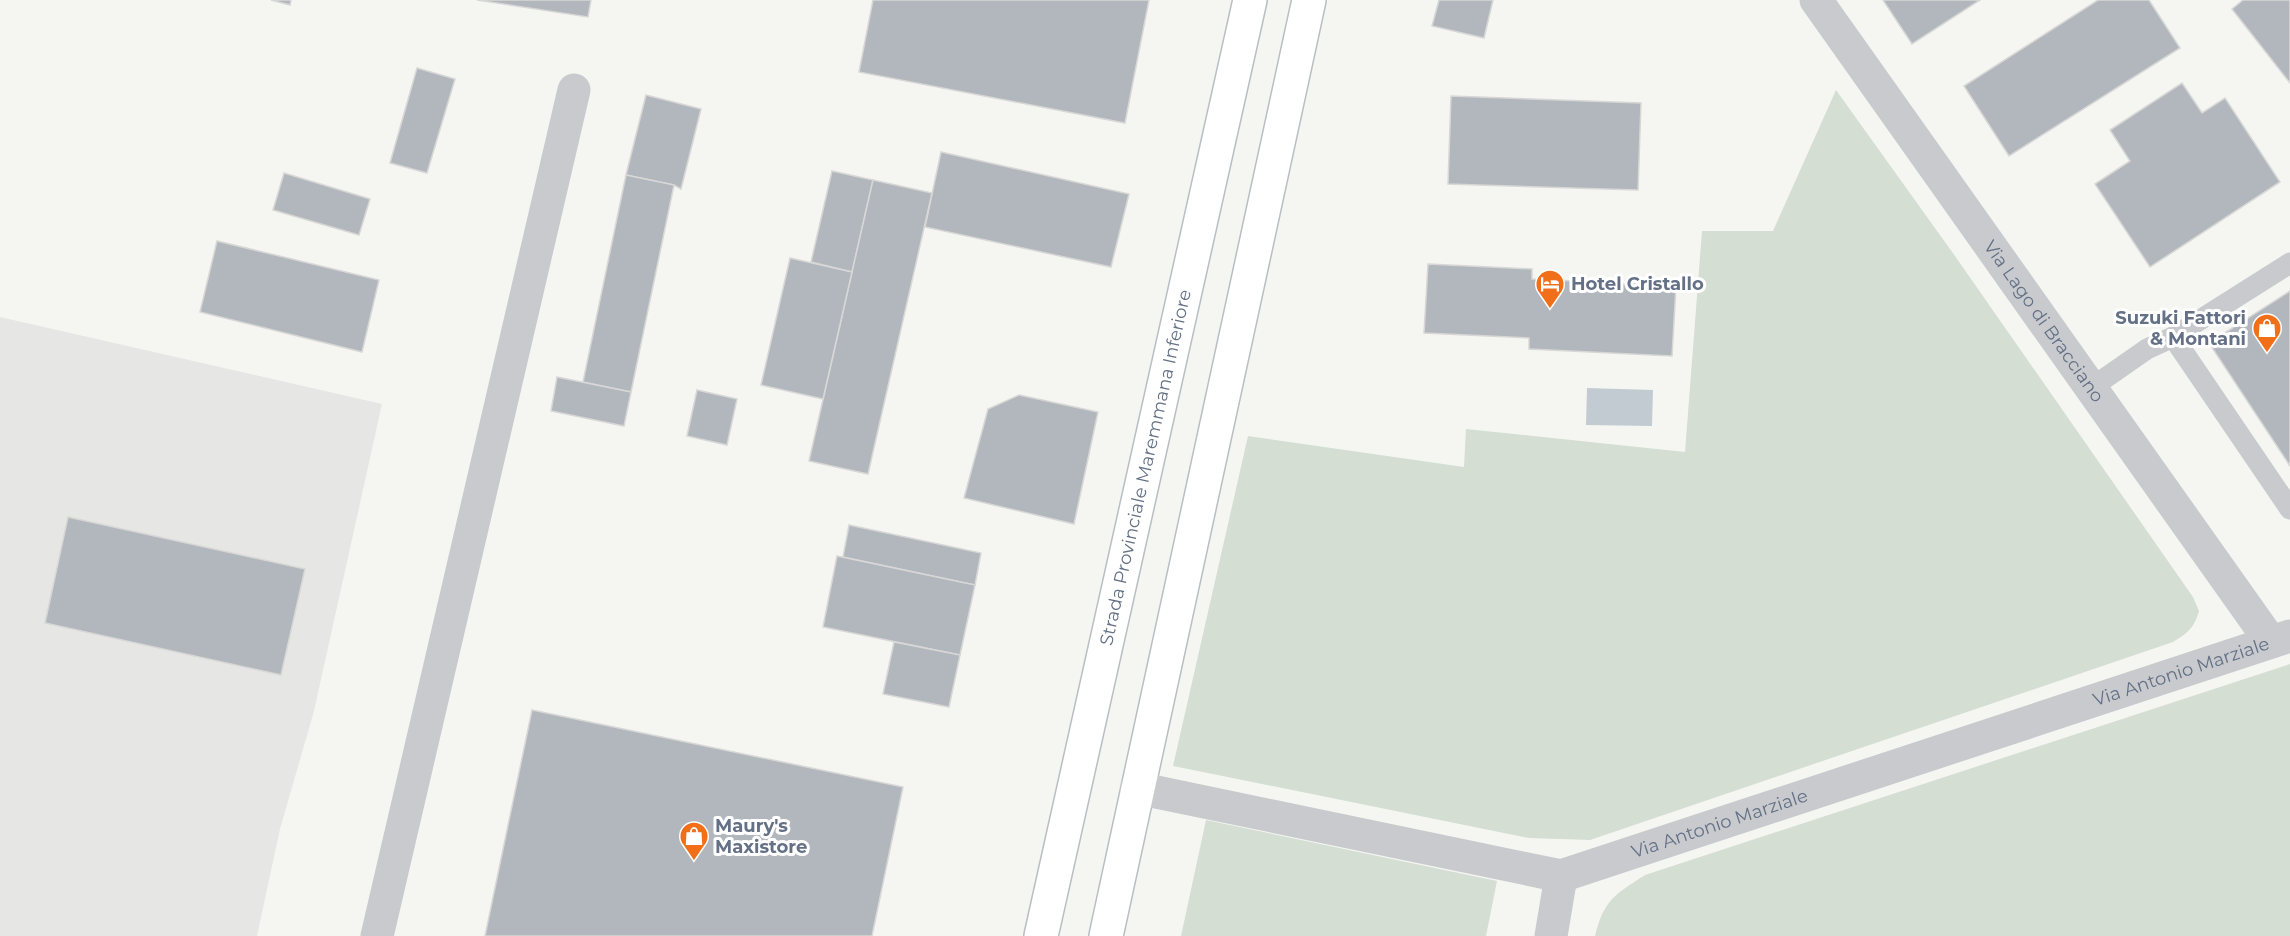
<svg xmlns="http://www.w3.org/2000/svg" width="2290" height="936" viewBox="0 0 2290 936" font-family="Montserrat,sans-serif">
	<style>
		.built { fill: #e6e7e5 }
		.green { fill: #d5ded3 }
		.water { fill: #c3cbd2 }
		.building { fill: #b2b7be; stroke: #d7d7d5; stroke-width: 1.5 }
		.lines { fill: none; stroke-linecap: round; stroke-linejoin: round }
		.secondary-casing { stroke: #babdc2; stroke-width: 36 }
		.lane { stroke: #c8cace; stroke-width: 21 }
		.street { stroke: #c8cace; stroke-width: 33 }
		.secondary { stroke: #fff; stroke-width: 33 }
		.labels { text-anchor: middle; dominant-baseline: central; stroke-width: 6; stroke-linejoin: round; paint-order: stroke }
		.poi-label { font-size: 18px; font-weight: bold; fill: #637085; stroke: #fff; text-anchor: start }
		.street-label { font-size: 18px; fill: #637085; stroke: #fff }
	</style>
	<rect width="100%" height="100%" fill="#f5f6f2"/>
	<!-- built -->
	<path class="built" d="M 0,317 L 382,404 L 314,711 L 280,829 L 257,936 L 0,936 Z"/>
	<!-- green -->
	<g class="green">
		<path d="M 1836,90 L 1955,256 L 2193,597 L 2199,611 C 2194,628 2188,633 2173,642 L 1590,840 L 1529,838 L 1173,766 L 1248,436 L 1464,467 L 1466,429 L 1685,452 L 1702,231 L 1773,231 Z"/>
		<path d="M 2290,664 L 2290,936 L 1595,936 C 1604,900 1614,895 1645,875 Z"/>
		<path d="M 1206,820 L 1497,881 L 1486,936 L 1181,936 Z"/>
	</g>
	<!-- water -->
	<path class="water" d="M 1587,388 L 1653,390 L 1652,426 L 1586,425 Z"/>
	<!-- building -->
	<g class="building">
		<path d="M 271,0 L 291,0 L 290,5 Z"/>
		<path d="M 477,0 L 591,0 L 588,17 Z"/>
		<path d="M 873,0 L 1149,0 L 1125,123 L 859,72 Z"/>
		<path d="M 1439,0 L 1493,0 L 1484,38 L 1432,26 Z"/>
		<path d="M 1883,0 L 1980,0 L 1912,44 Z"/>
		<path d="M 2098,0 L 2149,0 L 2180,48 L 2009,156 L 1964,86 Z"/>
		<path d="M 2243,0 L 2290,0 L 2290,83 L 2232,9 Z"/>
		<path d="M 417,68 L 455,79 L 427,173 L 390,163 Z"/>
		<path d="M 2182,83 L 2202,113 L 2225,98 L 2280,182 L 2150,267 L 2095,184 L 2130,161 L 2110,130 Z"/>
		<path d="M 646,95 L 701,109 L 681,189 L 674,185 L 626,175 Z"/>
		<path d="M 1451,96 L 1641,103 L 1638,190 L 1448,184 Z"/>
		<path d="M 941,152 L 1129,194 L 1111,267 L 925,227 Z"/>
		<path d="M 832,171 L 873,180 L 852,272 L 811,262 Z"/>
		<path d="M 284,173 L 370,199 L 359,235 L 273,210 Z"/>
		<path d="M 626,175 L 674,185 L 631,392 L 583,382 Z"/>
		<path d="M 873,180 L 932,193 L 868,474 L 809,461 Z"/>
		<path d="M 217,241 L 379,280 L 362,352 L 200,312 Z"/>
		<path d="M 790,258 L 852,272 L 823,399 L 761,385 Z"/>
		<path d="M 1428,264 L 1532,269 L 1532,279 L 1676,286 L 1672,356 L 1529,349 L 1529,338 L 1424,333 Z"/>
		<path d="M 2290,291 L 2290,466 L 2209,343 Z"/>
		<path d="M 557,377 L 631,392 L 624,426 L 551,411 Z"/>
		<path d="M 697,390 L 737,399 L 727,445 L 687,436 Z"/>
		<path d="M 1019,395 L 1098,412 L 1074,524 L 964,498 L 988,409 Z"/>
		<path d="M 68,517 L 305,569 L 281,675 L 45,623 Z"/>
		<path d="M 849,525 L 981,553 L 975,585 L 843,557 Z"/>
		<path d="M 837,556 L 975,585 L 960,655 L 823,627 Z"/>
		<path d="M 894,642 L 960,655 L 949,707 L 883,694 Z"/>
		<path d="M 532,710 L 903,787 L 872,936 L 485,936 Z"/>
	</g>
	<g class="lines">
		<!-- secondary casing -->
		<g class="secondary-casing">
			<g id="secondary">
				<path id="s3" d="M 1041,936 L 1250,0"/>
				<path d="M 1106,936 L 1309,0"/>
			</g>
		</g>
		<!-- lane -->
		<g class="lane">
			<path d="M 2173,337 L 2290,263"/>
			<path d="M 2091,388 L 2147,349 L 2173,337 L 2290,509"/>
		</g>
		<!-- street -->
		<g class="street">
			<path id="s1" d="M 1816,0 L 2271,642"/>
			<path id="s2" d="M 1137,788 L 1561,876 L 2290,636"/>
			<path d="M 377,936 L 574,90"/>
			<path d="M 1551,936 L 1561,876"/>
		</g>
		<!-- secondary -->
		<use href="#secondary" class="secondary"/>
	</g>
	<!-- icons -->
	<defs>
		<g id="hotel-pin" transform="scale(1.5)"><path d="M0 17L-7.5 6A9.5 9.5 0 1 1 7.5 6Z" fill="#f06f18" stroke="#fff"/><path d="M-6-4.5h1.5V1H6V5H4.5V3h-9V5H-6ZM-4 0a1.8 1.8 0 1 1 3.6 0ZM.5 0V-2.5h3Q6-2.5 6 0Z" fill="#fff"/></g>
		<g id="shop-pin" transform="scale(1.5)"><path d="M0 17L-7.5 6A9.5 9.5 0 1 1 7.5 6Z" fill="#f06f18" stroke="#fff"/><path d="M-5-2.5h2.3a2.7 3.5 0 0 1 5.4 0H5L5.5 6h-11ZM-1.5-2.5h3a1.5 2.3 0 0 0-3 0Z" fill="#fff"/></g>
	</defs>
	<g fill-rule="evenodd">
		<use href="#hotel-pin" x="1550" y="284"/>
		<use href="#shop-pin" x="2267" y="328"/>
		<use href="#shop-pin" x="694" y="836"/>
	</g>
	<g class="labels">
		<!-- poi labels -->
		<g class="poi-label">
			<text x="1571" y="284">Hotel Cristallo</text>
			<text x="2246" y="318" text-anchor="end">Suzuki Fattori<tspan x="2246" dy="21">&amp; Montani</tspan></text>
			<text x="715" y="826">Maury's<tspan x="715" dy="21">Maxistore</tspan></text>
		</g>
		<!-- street labels -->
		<g class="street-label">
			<text stroke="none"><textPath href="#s1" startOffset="394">Via Lago di Bracciano</textPath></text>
			<text stroke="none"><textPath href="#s3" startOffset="480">Strada Provinciale Maremmana Inferiore</textPath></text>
			<text stroke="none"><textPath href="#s2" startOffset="1086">Via Antonio Marziale</textPath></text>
			<text stroke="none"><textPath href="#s2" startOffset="600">Via Antonio Marziale</textPath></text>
		</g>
	</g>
</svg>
